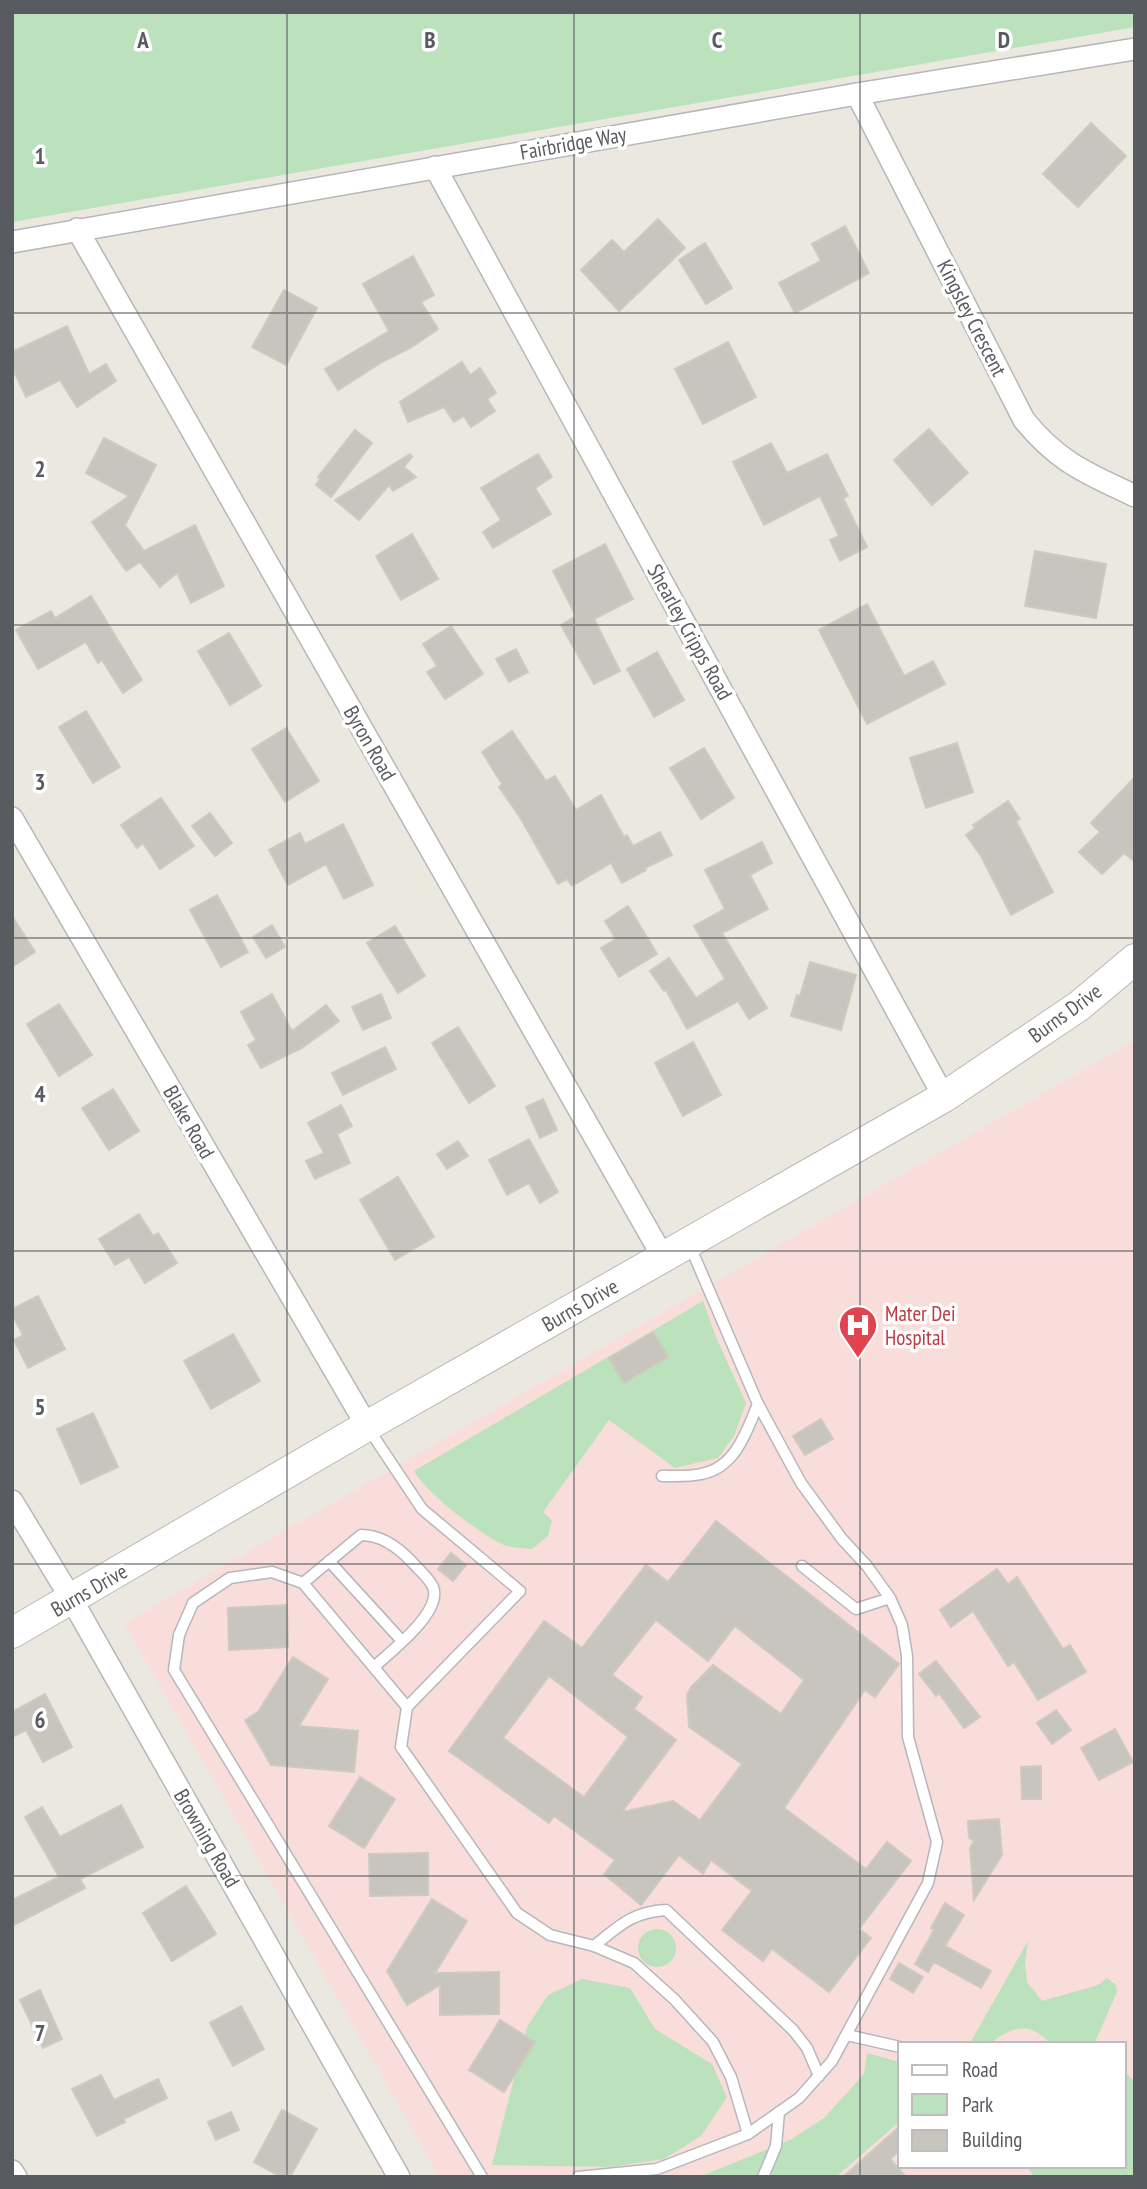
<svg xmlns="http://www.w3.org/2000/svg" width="1147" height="2189" viewBox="0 0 1147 2189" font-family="'PT Sans Narrow',sans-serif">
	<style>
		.medical { fill: #f9ddda; fill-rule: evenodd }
		.green { fill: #bbe2bc }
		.building { fill: #c8c5be; stroke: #cfcabe; stroke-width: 2; fill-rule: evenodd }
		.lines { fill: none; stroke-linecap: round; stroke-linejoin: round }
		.service-casing { stroke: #b5b7bc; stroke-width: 13 }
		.minor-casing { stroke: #b5b7bc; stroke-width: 24 }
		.secondary-casing { stroke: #b5b8be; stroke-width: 32 }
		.service { stroke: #fff; stroke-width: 10 }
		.minor { stroke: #fff; stroke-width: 21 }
		.secondary { stroke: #fff; stroke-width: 30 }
		.grid { fill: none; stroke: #585b60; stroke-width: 2; stroke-opacity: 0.55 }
		.labels { text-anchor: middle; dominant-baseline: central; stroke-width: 7; stroke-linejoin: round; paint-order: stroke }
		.street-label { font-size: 21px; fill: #585b60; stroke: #fff }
		.health-label { font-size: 21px; fill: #be3a42; stroke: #fff; text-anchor: start }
		.grid-label { font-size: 23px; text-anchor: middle; font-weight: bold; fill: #585b60; stroke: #fff; stroke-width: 7; stroke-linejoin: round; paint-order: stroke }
	</style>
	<rect width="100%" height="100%" fill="#ebe9df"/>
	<!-- medical -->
	<path class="medical" d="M 1135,1040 L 1135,2177 L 439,2177 L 124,1623 ZM 900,2044 L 1124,2044 L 1124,2166 L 900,2166 Z"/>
	<!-- green -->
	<g class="green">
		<path d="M 12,12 L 1135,12 L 1135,27 L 12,222 Z"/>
		<path d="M 703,1301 L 716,1337 L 746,1403 L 734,1436 L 718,1458 L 675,1468 L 609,1420 L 543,1512 L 552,1520 L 548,1536 L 532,1549 C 523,1548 513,1548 504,1545 C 482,1536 424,1491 414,1471 Z"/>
		<circle cx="657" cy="1948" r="19"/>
		<path d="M 1028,1941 L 1025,1963 L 1027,1982 L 1042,2001 L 1098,1985 L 1107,1978 L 1116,1985 L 1117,1992 L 1095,2042 L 1097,2044 L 1050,2044 C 1031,2020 1010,2027 990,2044 L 970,2043 Z"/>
		<path d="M 582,1979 L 630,1988 L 655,2029 L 712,2064 L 727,2097 L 701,2136 L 664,2159 L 610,2167 L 492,2165 L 527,2027 L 548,1995 Z"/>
		<path d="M 867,2053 L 900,2062 L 900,2121 L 836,2177 L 699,2177 L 790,2140 L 824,2118 L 864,2074 Z"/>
		<path d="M 1124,2071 L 1135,2082 L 1135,2174 L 1131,2177 L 1035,2177 L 1026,2166 L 1124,2166 Z"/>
	</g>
	<!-- building -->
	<g class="building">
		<path d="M 1091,123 L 1126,156 L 1078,207 L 1043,174 Z"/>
		<path d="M 658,219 L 685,248 L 619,311 L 581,270 L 612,240 L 624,252 Z"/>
		<path d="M 845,226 L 869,273 L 795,313 L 779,283 L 821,261 L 812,244 Z"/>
		<path d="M 705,243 L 732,288 L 706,304 L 679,260 Z"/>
		<path d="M 413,256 L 434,295 L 421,302 L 438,329 L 412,347 L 382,362 L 338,390 L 325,369 L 389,331 L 363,284 Z"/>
		<path d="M 284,290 L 317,308 L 286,365 L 252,347 Z"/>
		<path d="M 67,326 L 89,374 L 106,364 L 116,381 L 77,407 L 60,380 L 26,397 L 12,367 L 12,352 Z"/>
		<path d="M 728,342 L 756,397 L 703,424 L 675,369 Z"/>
		<path d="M 462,362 L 470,375 L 480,368 L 496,393 L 487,399 L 495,411 L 471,427 L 464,416 L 454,422 L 444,407 L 408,422 L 400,402 Z"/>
		<path d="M 929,429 L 968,473 L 932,505 L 894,460 Z"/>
		<path d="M 355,430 L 372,443 L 331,497 L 316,485 L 320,479 L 318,477 Z"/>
		<path d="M 104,438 L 156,465 L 125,525 L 144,551 L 195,525 L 224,586 L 191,603 L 177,573 L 160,587 L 140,562 L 126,571 L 92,522 L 129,496 L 86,473 Z"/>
		<path d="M 771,443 L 787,473 L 827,454 L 848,496 L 843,498 L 867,547 L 840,561 L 830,540 L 839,536 L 820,496 L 764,525 L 733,462 Z"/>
		<path d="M 410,454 L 412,457 L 404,467 L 416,477 L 393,491 L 389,485 L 359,520 L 335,500 Z"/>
		<path d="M 538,454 L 552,477 L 535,488 L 551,514 L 493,548 L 483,532 L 501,520 L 481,488 Z"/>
		<path d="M 412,534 L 438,579 L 401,600 L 376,556 Z"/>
		<path d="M 605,544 L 633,599 L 594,619 L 620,671 L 594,684 L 561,625 L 576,616 L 553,571 Z"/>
		<path d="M 1035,551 L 1106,564 L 1096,618 L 1025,606 Z"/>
		<path d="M 91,596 L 142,680 L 123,693 L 102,660 L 98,663 L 86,642 L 38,669 L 16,630 L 51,611 L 55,618 Z"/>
		<path d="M 867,604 L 904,676 L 933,661 L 945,684 L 867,724 L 819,630 Z"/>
		<path d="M 451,626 L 483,674 L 445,699 L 427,672 L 437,666 L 423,644 Z"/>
		<path d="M 229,633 L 261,686 L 230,705 L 198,651 Z"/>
		<path d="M 516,649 L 528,672 L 509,682 L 496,659 Z"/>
		<path d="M 657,652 L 684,700 L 654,717 L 627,669 Z"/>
		<path d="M 86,711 L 120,767 L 93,783 L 59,727 Z"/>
		<path d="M 286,728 L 319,781 L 285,802 L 252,749 Z"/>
		<path d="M 512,731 L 546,781 L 555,776 L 576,810 L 601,795 L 624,837 L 627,835 L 633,846 L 660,832 L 672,855 L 645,868 L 646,870 L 622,883 L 611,863 L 572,886 L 567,879 L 558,884 L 521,819 L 499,787 L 502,784 L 482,752 Z"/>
		<path d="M 957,743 L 973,792 L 926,808 L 910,758 Z"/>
		<path d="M 704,748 L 734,798 L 701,819 L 670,768 Z"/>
		<path d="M 1135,777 L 1135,862 L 1124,853 L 1102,874 L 1079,852 L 1100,832 L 1091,823 Z"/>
		<path d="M 161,798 L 194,846 L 160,869 L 143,843 L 137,848 L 121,825 Z"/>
		<path d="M 1008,801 L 1020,819 L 1016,821 L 1053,892 L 1011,915 L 981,856 L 966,835 L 975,828 L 973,825 Z"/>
		<path d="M 210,813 L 232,843 L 215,856 L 192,826 Z"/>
		<path d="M 343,824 L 373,885 L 344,899 L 326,864 L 288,885 L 269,850 L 300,833 L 305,844 Z"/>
		<path d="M 762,842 L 772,863 L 750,875 L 768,909 L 722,933 L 767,1008 L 749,1019 L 738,1001 L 687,1029 L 666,990 L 664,991 L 650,971 L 669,958 L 696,998 L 725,979 L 694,926 L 725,909 L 705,870 Z"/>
		<path d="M 217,895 L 248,952 L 221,967 L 190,910 Z"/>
		<path d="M 628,906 L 657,954 L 619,977 L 601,948 L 616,939 L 605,921 Z"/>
		<path d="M 12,916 L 35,952 L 12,967 Z"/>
		<path d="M 272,925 L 285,947 L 266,958 L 253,937 Z"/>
		<path d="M 395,926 L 425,976 L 398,993 L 367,943 Z"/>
		<path d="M 810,962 L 856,975 L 841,1030 L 791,1016 L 797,995 L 800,996 Z"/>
		<path d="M 272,994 L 292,1031 L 326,1005 L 339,1021 L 302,1048 L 261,1068 L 248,1045 L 256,1040 L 241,1012 Z"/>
		<path d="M 381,994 L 391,1018 L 363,1030 L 352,1007 Z"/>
		<path d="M 59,1004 L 92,1055 L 59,1076 L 27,1024 Z"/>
		<path d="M 458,1027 L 495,1086 L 469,1103 L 432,1043 Z"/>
		<path d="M 693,1042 L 721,1095 L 683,1116 L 655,1063 Z"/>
		<path d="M 385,1047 L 396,1069 L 343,1095 L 332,1073 Z"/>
		<path d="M 113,1089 L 139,1131 L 109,1150 L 82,1108 Z"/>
		<path d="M 543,1099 L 557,1130 L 540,1138 L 526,1107 Z"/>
		<path d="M 341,1105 L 352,1126 L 337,1134 L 350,1163 L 315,1179 L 306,1161 L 324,1153 L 308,1123 Z"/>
		<path d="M 529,1139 L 558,1192 L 540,1203 L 529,1183 L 507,1195 L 489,1160 Z"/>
		<path d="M 458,1141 L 468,1156 L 447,1169 L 437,1154 Z"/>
		<path d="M 398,1177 L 434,1237 L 395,1260 L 360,1200 Z"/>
		<path d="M 139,1214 L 153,1236 L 158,1233 L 177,1263 L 145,1283 L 129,1257 L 115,1265 L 99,1239 Z"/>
		<path d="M 38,1296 L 65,1349 L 28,1368 L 14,1340 L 23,1335 L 12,1314 L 12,1309 Z"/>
		<path d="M 653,1332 L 668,1357 L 624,1383 L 609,1358 Z"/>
		<path d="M 233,1334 L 260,1381 L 211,1409 L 184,1361 Z"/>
		<path d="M 93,1413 L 118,1467 L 81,1484 L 57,1429 Z"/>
		<path d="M 821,1419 L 833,1439 L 805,1455 L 793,1436 Z"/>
		<path d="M 716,1521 L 899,1664 L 875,1697 L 865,1690 L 784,1808 L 866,1869 L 887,1842 L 911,1861 L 859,1929 L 871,1938 L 829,1992 L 772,1949 L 763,1961 L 722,1930 L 752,1891 L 711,1860 L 703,1874 L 679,1855 L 641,1905 L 604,1874 L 615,1860 L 554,1816 L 549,1823 L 449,1751 L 544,1621 L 582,1648 L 646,1565 L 668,1582 ZM 656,1620 L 708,1661 L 735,1626 L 804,1680 L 781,1714 L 713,1665 L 691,1687 L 687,1695 L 689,1727 L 742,1764 L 700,1820 L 673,1801 L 622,1812 L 676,1740 L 634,1709 L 642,1697 L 612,1675 ZM 549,1676 L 628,1737 L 584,1797 L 503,1738 Z"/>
		<path d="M 451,1553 L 466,1565 L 453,1581 L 438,1569 Z"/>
		<path d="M 997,1569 L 1008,1584 L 1017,1577 L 1063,1649 L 1070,1645 L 1086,1672 L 1038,1700 L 1014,1662 L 1008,1666 L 973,1611 L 951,1627 L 940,1610 Z"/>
		<path d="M 287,1605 L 288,1647 L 229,1650 L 228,1608 Z"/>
		<path d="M 293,1657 L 328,1679 L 299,1726 L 358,1731 L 354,1772 L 271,1765 L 245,1720 L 258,1712 Z"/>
		<path d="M 936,1661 L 980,1717 L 964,1728 L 939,1693 L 936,1696 L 919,1674 Z"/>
		<path d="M 45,1694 L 72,1747 L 43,1762 L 26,1730 L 12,1737 L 12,1712 Z"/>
		<path d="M 1056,1710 L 1071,1730 L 1052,1744 L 1037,1723 Z"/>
		<path d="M 1115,1729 L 1133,1762 L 1099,1780 L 1081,1748 Z"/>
		<path d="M 1041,1766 L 1041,1799 L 1022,1799 L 1021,1767 Z"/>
		<path d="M 360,1777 L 395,1799 L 364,1848 L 329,1826 Z"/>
		<path d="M 121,1805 L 143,1847 L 80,1879 L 85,1888 L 12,1926 L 12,1900 L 59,1877 L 25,1817 L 42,1807 L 60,1837 Z"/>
		<path d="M 999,1819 L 1002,1855 L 974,1900 L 970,1848 L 974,1841 L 969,1838 L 968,1821 Z"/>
		<path d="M 428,1853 L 428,1895 L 370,1896 L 369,1854 Z"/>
		<path d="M 186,1886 L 216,1934 L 172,1961 L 143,1913 Z"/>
		<path d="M 432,1899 L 467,1921 L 435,1973 L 499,1972 L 499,2014 L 440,2015 L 440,1985 L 407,2005 L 387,1971 Z"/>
		<path d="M 945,1903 L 964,1915 L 945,1946 L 991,1971 L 981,1988 L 934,1962 L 928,1972 L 915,1964 L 934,1930 L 931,1928 Z"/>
		<path d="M 899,1963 L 923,1977 L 913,1993 L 890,1979 Z"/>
		<path d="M 40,1990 L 62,2039 L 43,2048 L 20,2000 Z"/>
		<path d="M 241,2006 L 264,2049 L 233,2066 L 210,2023 Z"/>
		<path d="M 500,2020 L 535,2042 L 504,2092 L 469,2070 Z"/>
		<path d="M 101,2075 L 114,2100 L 158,2079 L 167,2098 L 124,2119 L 125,2122 L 97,2136 L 72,2089 Z"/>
		<path d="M 282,2110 L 317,2129 L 290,2177 L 281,2177 L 254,2162 Z"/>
		<path d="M 231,2112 L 239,2130 L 216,2140 L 208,2122 Z"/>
		<path d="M 900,2126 L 900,2150 L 890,2159 L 906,2177 L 843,2177 Z"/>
	</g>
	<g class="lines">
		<!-- service casing -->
		<g class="service-casing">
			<g id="service">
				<path d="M 368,1428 L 422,1509 L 520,1591 L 407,1707 L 401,1747 L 517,1913 L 550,1935 L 594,1946 L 634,1963 L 675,2000 L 713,2042 L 731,2077 L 748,2134"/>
				<path d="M 662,1476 C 674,1476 688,1477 701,1474 C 735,1468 746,1433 758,1404"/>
				<path d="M 329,1561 L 402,1641"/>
				<path d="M 802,1566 L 856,1609 L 890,1598"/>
				<path d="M 303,1583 L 361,1535 C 382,1535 398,1547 412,1562 C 419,1570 429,1578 433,1587 C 443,1612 390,1652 374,1667"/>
				<path d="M 407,1707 L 303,1583 L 272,1572 L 230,1578 L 193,1603 L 179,1635 L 174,1670 L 482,2177"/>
				<path d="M 594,1946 C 619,1926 632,1912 666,1910 L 793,2030 L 807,2048 L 819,2076"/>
				<path d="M 847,2035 L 900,2047"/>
				<path d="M 578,2177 L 657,2169 L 748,2134 L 799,2098 L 832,2061 L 928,1883 L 937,1842 L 908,1737 L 907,1656 L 902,1625 L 890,1598 L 867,1566 L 842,1539 L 801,1483 L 758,1404 L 690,1246"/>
				<path d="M 763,2177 L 776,2146 L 779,2112"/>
			</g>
		</g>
		<!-- minor casing -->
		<g class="minor-casing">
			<g id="minor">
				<path d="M 857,94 L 1024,420 C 1059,463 1087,473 1135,496"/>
				<path d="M 435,167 L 944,1097"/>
				<path d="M 77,229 L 663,1257"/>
				<path d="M 12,242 L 857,94 L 1135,49"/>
				<path d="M 12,818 L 367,1426"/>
				<path d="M 12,1501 L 72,1600 L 399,2177"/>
				<path d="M 12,2171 L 16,2177"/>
			</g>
		</g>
		<!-- secondary casing -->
		<g class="secondary-casing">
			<path id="secondary" d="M 12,1633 L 367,1426 L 944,1097 L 1079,1006 L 1135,959"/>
		</g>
		<!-- service -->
		<use href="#service" class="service"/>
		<!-- minor -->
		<use href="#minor" class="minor"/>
		<!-- secondary -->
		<use href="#secondary" class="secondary"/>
	</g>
	<!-- grid -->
	<path class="grid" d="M 287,12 L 287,2177M 574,12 L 574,2177M 860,12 L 860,2177M 12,313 L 1135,313M 12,625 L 1135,625M 12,938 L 1135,938M 12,1251 L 1135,1251M 12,1564 L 1135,1564M 12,1876 L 1135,1876"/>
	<!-- icons -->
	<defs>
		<g id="hospital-pin" transform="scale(2.0125)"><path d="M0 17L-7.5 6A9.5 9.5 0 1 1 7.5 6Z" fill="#e0444e" stroke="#fff"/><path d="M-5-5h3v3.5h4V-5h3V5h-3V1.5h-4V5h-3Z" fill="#fff"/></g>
	</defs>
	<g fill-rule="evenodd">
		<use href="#hospital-pin" x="858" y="1325"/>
	</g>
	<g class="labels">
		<!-- street labels -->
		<g class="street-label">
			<text transform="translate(573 143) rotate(-10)">Fairbridge Way</text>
			<text transform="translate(972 318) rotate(63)">Kingsley Crescent</text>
			<text transform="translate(690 632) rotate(61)">Shearley Cripps Road</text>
			<text transform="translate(370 743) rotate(60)">Byron Road</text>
			<text transform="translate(1065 1013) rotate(-36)">Burns Drive</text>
			<text transform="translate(189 1122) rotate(60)">Blake Road</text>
			<text transform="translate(580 1305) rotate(-30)">Burns Drive</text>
			<text transform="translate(89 1590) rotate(-30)">Burns Drive</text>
			<text transform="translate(207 1838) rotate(60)">Browning Road</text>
		</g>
		<!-- health labels -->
		<g class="health-label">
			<text x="885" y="1313">Mater Dei<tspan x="885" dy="24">Hospital</tspan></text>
		</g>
	</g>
	<g class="grid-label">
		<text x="143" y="48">A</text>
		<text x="430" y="48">B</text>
		<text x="717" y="48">C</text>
		<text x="1004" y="48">D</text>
		<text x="40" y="164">1</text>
		<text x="40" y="477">2</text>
		<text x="40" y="790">3</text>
		<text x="40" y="1102">4</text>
		<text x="40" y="1415">5</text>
		<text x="40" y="1728">6</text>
		<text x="40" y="2041">7</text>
	</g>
	<!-- border -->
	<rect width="1147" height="2189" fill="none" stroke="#585b60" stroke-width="28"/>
	<!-- legend -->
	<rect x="898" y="2042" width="228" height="126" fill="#ffffff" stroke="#bcbdbf" stroke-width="2"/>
	<rect x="912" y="2065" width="35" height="10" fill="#ffffff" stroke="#bcbdbf" stroke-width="2"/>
	<text x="962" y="2077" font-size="21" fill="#585b60">Road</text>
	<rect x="912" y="2094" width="35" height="21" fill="#bbe2bc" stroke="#bcbdbf" stroke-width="2"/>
	<text x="962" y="2112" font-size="21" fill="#585b60">Park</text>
	<rect x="912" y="2130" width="35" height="21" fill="#c8c5be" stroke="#bcbdbf" stroke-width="2"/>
	<text x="962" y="2147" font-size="21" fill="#585b60">Building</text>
</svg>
